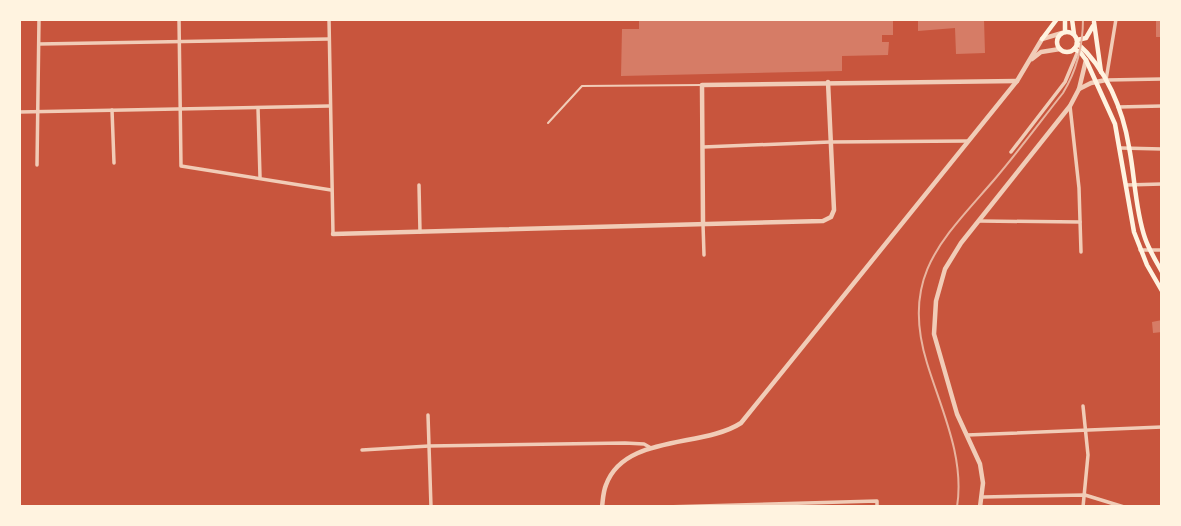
<svg xmlns="http://www.w3.org/2000/svg" width="1181" height="526" viewBox="0 0 1181 526" font-family="Signika,sans-serif">
	<style>
		.building { fill: #d67c66 }
		.lines { fill: none; stroke-linecap: round; stroke-linejoin: round }
		.service { stroke: #f1ccb7; stroke-width: 2 }
		.minor { stroke: #f1ccb7; stroke-width: 3.5 }
		.tertiary { stroke: #f1ccb7; stroke-width: 4.5 }
		.secondary { stroke: #fff3e0; stroke-width: 4.5 }
		.rail { stroke: #e9b49f; stroke-width: 2 }
	</style>
	<rect width="100%" height="100%" fill="#c8553d"/>
	<!-- building -->
	<g class="building">
		<path d="M 639,19 L 893,19 L 893,35 L 882,35 L 882,42 L 889,42 L 888,55 L 842,56 L 842,71 L 621,76 L 622,29 L 639,29 Z"/>
		<path d="M 918,19 L 984,19 L 985,53 L 956,54 L 955,28 L 918,31 Z"/>
		<rect x="1156" y="19" width="6" height="18"/>
		<path d="M 1162,320 L 1162,332 L 1153,333 L 1152,322 Z"/>
	</g>
	<g class="lines">
		<!-- service -->
		<path class="service" d="M 548,123 L 582,86 L 702,85"/>
		<!-- minor -->
		<g class="minor">
			<path d="M 179,19 L 181,166 L 331,190"/>
			<path d="M 329,19 L 333,234"/>
			<path d="M 1116,19 L 1106,80 L 1162,79"/>
			<path d="M 39,44 L 329,39"/>
			<path d="M 1070,106 L 1079,188 L 1081,252"/>
			<path d="M 1118,107 L 1162,106"/>
			<path d="M 258,108 L 260,177"/>
			<path d="M 112,110 L 114,163"/>
			<path d="M 19,112 L 329,106"/>
			<path d="M 703,147 L 830,142 L 968,141"/>
			<path d="M 1121,148 L 1162,149"/>
			<path d="M 1011,152 L 1065,82 L 1078,51"/>
			<path d="M 37,165 L 39,19"/>
			<path d="M 419,185 L 420,232"/>
			<path d="M 1126,185 L 1162,184"/>
			<path d="M 980,221 L 1080,222"/>
			<path d="M 703,224 L 704,255"/>
			<path d="M 1140,250 L 1162,250"/>
			<path d="M 428,415 L 431,507"/>
			<path d="M 967,435 L 1162,427"/>
			<path d="M 362,450 L 429,446 L 625,443 L 644,444 L 651,448"/>
			<path d="M 983,497 L 1085,495 L 1124,507"/>
			<path d="M 664,507 L 877,501 L 877,507"/>
			<path d="M 1083,507 L 1088,455 L 1083,406"/>
		</g>
		<!-- tertiary -->
		<g class="tertiary">
			<path d="M 1032,59 L 1041,52 L 1060,49"/>
			<path d="M 1079,89 L 1091,83 L 1106,80"/>
			<path d="M 703,224 L 702,85 L 1017,81"/>
			<path d="M 333,234 L 823,221 L 831,217 L 834,210 L 828,82"/>
			<path d="M 602,507 C 603,500 603,492 606,485 C 624,434 703,448 741,423 L 1017,81 L 1042,39 L 1062,33"/>
			<path d="M 980,507 L 983,483 L 980,464 L 957,414 L 934,334 L 936,301 L 945,269 L 961,243 L 1070,106 L 1079,89 L 1086,60"/>
		</g>
		<!-- secondary -->
		<g class="secondary">
			<path d="M 1065,19 L 1065,32"/>
			<path d="M 1072,19 L 1074,34"/>
			<path d="M 1094,22 L 1101,72"/>
			<circle cx="1067" cy="42" r="10"/>
			<path d="M 1042,39 L 1057,19"/>
			<path d="M 1077,40 L 1086,38 L 1093,26"/>
			<path d="M 1077,43 C 1106,68 1123,110 1129,147 C 1135,177 1135,209 1145,238 C 1149,250 1156,261 1162,272"/>
			<path d="M 1074,49 L 1080,52 L 1086,60 L 1115,124 L 1134,232 L 1147,265 L 1162,291"/>
		</g>
		<!-- rail -->
		<path class="rail" d="M 957,507 C 965,457 941,409 927,363 C 900,276 942,240 994,180 C 1018,152 1040,122 1063,93 C 1077,70 1083,46 1083,19"/>
	</g>
	<!-- border -->
	<rect width="1181" height="526" fill="none" stroke="#fff3e0" stroke-width="42"/>
</svg>
